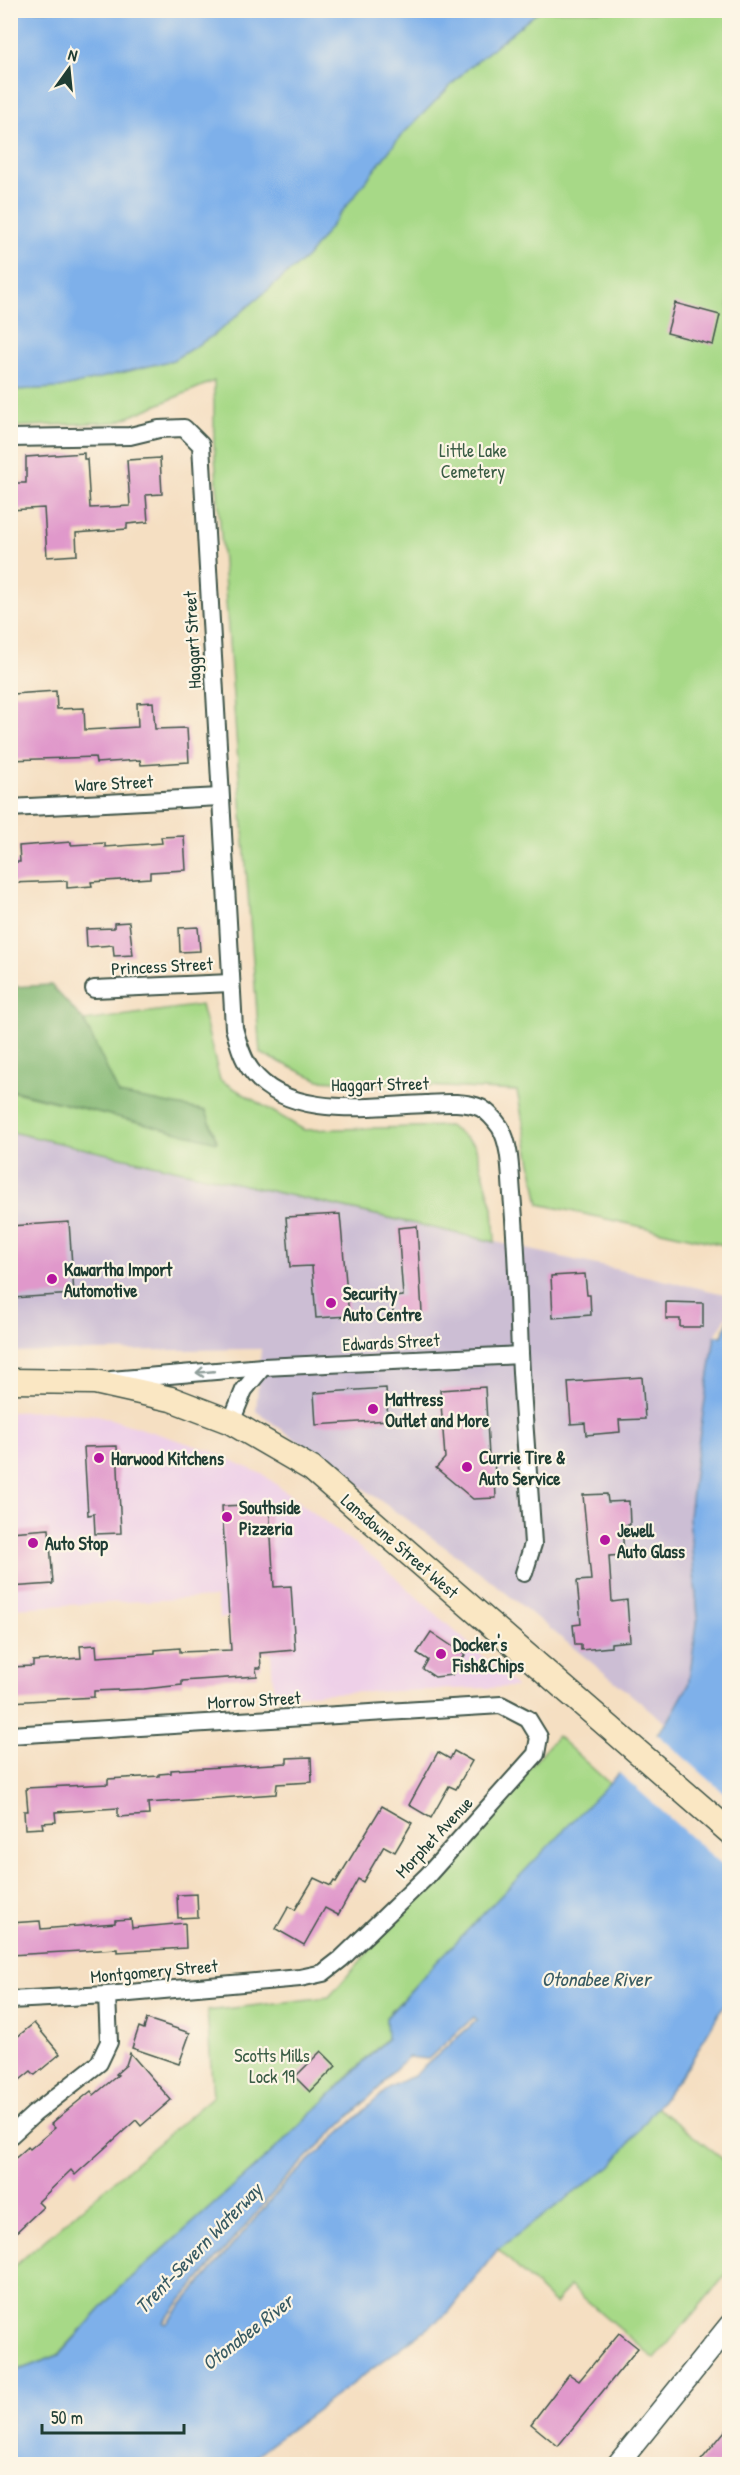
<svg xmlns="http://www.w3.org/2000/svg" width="740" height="2475" viewBox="0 0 740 2475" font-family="'Patrick Hand',sans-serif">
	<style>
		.built { fill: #eed0e8 }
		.industrial { fill: #ccbed4 }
		.green { fill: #a7d987; stroke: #638b5e; stroke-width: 1.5 }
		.forest { fill: #85b974; stroke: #527b54; stroke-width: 1.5 }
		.water { fill: #7eb0ea; stroke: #4e768f; stroke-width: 1.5; fill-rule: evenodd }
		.pier { fill: #f5dfc2 }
		.building { fill: #e098cb }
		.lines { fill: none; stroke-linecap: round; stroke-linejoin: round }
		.minor-casing { stroke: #3f5549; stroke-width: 20 }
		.tertiary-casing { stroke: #3f5549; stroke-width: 24 }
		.secondary-casing { stroke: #3f5549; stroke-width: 27 }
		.minor { stroke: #fff; stroke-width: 16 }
		.tertiary { stroke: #fff; stroke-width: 21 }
		.secondary { stroke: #fae7c3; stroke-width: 24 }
		.oneway { stroke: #8f9e9a }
		.poi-dot { fill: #b5179e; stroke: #fcf5e5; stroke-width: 2 }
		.labels { text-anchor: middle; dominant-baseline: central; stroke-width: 4.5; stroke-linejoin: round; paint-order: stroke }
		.park-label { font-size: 18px; fill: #3a5c45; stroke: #fcf5e5 }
		.street-label { font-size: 18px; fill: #1f3d34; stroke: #fcf5e5 }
		.poi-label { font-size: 18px; font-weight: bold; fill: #1f3d34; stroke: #fcf5e5; text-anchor: start }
		.water-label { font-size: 20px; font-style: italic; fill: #375a62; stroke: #fcf5e5 }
	</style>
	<rect width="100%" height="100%" fill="#fcf5e5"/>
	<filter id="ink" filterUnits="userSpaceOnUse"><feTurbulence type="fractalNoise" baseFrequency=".0167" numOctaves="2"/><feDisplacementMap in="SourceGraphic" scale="12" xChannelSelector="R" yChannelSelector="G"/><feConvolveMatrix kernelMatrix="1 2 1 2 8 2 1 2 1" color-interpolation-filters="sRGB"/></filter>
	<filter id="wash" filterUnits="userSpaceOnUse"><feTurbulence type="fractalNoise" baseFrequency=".008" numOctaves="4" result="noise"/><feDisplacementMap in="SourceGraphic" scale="24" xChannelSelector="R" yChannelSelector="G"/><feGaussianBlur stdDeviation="1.35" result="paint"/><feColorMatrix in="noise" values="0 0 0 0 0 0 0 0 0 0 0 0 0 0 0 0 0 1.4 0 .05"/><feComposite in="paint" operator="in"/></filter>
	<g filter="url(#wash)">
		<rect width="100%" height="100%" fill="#f5dfc2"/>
		<!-- built -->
		<path class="built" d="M 48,1411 L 98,1415 L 209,1450 L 264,1475 L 378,1562 L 517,1687 L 274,1695 L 268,1615 L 220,1618 L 216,1597 L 11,1608 L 11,1412 Z"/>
		<!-- industrial -->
		<path class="industrial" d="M 11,1132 L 729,1295 L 729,1312 L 715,1336 L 696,1458 L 689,1517 L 698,1617 L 688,1686 L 666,1723 L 485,1576 L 256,1411 L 261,1349 L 11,1352 Z"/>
		<!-- green -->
		<g class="green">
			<path d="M 539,11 L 729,11 L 729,1246 L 539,1204 L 517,1091 L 319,1080 L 260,1053 L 214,443 L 214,381 L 117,422 L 11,427 L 10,390 L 60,388 L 173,360 L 214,335 L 307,257 L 399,138 L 466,70 Z"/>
			<path d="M 201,1005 L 220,1080 L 304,1130 L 449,1126 L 475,1145 L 493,1208 L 495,1242 L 11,1132 L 10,1091 L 217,1141 L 206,1111 L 119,1095 L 84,1021 Z"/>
			<path d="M 557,1736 L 610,1784 L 432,1967 L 386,2017 L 387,2038 L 283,2142 L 119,2289 L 58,2355 L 11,2373 L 11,2269 L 213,2096 L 207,2011 L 329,1997 Z"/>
			<path d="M 656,2107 L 729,2164 L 729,2271 L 655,2359 L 570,2286 L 555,2304 L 498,2249 L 613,2164 Z"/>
		</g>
		<!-- forest -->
		<path class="forest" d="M 51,985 L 84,1021 L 119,1094 L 206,1111 L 217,1142 L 11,1090 L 11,987 Z"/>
		<!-- water -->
		<g class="water">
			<path d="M 10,11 L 11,10 L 539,11 L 466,70 L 399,138 L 307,257 L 214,335 L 173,360 L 60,388 L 11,390 Z"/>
			<path d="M 729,1318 L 729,1996 L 689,2065 L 613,2164 L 498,2249 L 449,2312 L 244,2464 L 11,2464 L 11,2373 L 59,2355 L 119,2289 L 283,2142 L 387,2039 L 386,2018 L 432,1967 L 667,1723 L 688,1686 L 698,1617 L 689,1517 L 696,1458 L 715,1336 L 722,1336 ZM 474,2017 L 477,2020 L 416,2074 L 390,2087 L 286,2182 L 166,2324 L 163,2322 L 285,2179 L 382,2085 L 391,2073 L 408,2057 L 428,2059 Z"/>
		</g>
		<!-- pier -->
		<path class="pier" d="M 655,1732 L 729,1797 L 729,1871 L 617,1771 Z"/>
		<g id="blocks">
			<!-- building -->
			<g class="building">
				<path d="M 675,303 L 720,315 L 713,345 L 667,333 Z"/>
				<path d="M 84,453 L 84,459 L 87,459 L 90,508 L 130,506 L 127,460 L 160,458 L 162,494 L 146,495 L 148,522 L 127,524 L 127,529 L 76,533 L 77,555 L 47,557 L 44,508 L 10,510 L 10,483 L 26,483 L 26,457 Z"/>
				<path d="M 56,691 L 57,709 L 84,708 L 85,730 L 138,727 L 137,703 L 153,702 L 155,729 L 187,728 L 189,762 L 141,765 L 140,760 L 96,763 L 95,757 L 10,760 L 10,723 L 15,723 L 13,694 Z"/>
				<path d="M 184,836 L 186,870 L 150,872 L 150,878 L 91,882 L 92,886 L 67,888 L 67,881 L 10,883 L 10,862 L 20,862 L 19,846 L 71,842 L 71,845 L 105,843 L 105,847 L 162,843 L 161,837 Z"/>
				<path d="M 129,922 L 133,955 L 114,956 L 113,945 L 87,947 L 86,929 L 114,928 L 114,923 Z"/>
				<path d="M 198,927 L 200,951 L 180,952 L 179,928 Z"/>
				<path d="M 340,1214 L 349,1316 L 316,1318 L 312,1266 L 290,1267 L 286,1217 Z"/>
				<path d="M 69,1222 L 74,1294 L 13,1298 L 13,1290 L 10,1290 L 10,1226 Z"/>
				<path d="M 417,1226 L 422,1313 L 393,1314 L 392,1297 L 403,1296 L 398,1228 Z"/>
				<path d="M 585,1274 L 587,1295 L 590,1295 L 591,1315 L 553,1318 L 551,1276 Z"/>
				<path d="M 666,1302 L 703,1303 L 703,1327 L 680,1327 L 680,1319 L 666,1319 Z"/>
				<path d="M 642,1377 L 645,1419 L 619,1420 L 620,1432 L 586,1435 L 585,1423 L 571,1424 L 568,1382 Z"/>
				<path d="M 485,1387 L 489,1456 L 494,1455 L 496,1498 L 473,1499 L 436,1468 L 445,1458 L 440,1390 Z"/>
				<path d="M 386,1388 L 388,1420 L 316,1425 L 314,1393 Z"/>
				<path d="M 117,1446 L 121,1533 L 95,1534 L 94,1514 L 88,1515 L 84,1447 Z"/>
				<path d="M 607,1494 L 608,1502 L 629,1501 L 630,1525 L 622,1525 L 624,1555 L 609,1556 L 612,1602 L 627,1600 L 630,1641 L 611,1643 L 611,1647 L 581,1650 L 581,1645 L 575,1645 L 573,1625 L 581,1624 L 577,1581 L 591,1580 L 583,1495 Z"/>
				<path d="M 269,1504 L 274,1587 L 291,1586 L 295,1650 L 260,1653 L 261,1668 L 256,1668 L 257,1676 L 182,1681 L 182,1685 L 144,1689 L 94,1691 L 94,1697 L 11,1702 L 10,1667 L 33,1666 L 33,1661 L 81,1658 L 80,1646 L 96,1645 L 97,1657 L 155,1653 L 155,1650 L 180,1648 L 180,1652 L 231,1650 L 222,1506 Z"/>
				<path d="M 49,1529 L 53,1584 L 10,1587 L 10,1532 Z"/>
				<path d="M 431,1632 L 465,1655 L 452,1675 L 435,1677 L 423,1669 L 428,1660 L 417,1653 Z"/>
				<path d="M 454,1751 L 472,1761 L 456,1789 L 449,1786 L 431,1818 L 409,1805 L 438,1752 L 450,1759 Z"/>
				<path d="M 311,1757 L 312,1782 L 277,1784 L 276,1794 L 148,1803 L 149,1815 L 118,1817 L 118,1808 L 55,1812 L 56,1822 L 42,1823 L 43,1828 L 25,1829 L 24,1811 L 28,1811 L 26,1788 L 108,1784 L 108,1779 L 159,1776 L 159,1774 L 171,1773 L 171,1770 L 287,1763 L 287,1758 Z"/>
				<path d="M 382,1806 L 412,1823 L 395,1852 L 384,1846 L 363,1882 L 358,1879 L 338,1915 L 325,1908 L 304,1945 L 276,1929 L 289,1906 L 295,1910 L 314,1878 L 331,1886 L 334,1881 L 336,1882 Z"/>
				<path d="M 197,1894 L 198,1917 L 178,1918 L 177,1895 Z"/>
				<path d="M 131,1919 L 132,1928 L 185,1923 L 186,1948 L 117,1952 L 117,1949 L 10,1955 L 10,1923 L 40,1921 L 41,1929 L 115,1923 L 115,1920 Z"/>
				<path d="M 147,2019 L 190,2033 L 179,2064 L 132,2048 L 139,2027 L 144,2029 Z"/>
				<path d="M 34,2023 L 60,2054 L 35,2075 L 31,2071 L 10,2088 L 10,2043 Z"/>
				<path d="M 321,2051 L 336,2066 L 310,2092 L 295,2077 Z"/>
				<path d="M 130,2053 L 171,2100 L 141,2126 L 136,2120 L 75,2175 L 71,2170 L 38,2202 L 43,2207 L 10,2238 L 10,2163 L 28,2147 L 30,2149 L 55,2128 L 51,2124 L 65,2112 L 91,2091 L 94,2095 L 118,2075 L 116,2074 L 126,2065 Z"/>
				<path d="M 619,2333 L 638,2348 L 558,2446 L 531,2424 L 569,2374 L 579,2381 Z"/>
				<path d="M 729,2426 L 729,2464 L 698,2464 Z"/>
			</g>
		</g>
	</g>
	<g filter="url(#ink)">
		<use href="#blocks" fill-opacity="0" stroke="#3f5549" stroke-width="1.5"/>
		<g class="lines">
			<!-- minor casing -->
			<g class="minor-casing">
				<g id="minor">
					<path d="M 10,438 L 130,436 L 159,429 L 184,428 L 201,445 L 234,1028 C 238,1042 242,1058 251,1070 C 287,1120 373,1106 426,1104 C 443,1103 465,1101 481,1108 C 488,1112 495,1120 500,1127 C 511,1146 510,1172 512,1194 C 517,1247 518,1300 520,1353 C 523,1416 529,1480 533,1544 L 524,1573"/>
					<path d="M 10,808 L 220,797"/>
					<path d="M 94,989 L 231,983"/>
					<path d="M 111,1380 L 263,1367 L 520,1355"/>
					<path d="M 231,1422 L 244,1390 L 263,1367"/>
					<path d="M 10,1735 L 501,1705 L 528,1719 L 539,1737 L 536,1754 L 428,1875 L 341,1959 L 323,1973 L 300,1978 L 107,1995 L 10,2000"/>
					<path d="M 10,2136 L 34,2114 L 99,2063 L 109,2042 L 107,1995"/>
				</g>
			</g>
			<!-- tertiary casing -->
			<g class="tertiary-casing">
				<path id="tertiary" d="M 618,2464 L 730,2325"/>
			</g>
			<!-- secondary casing -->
			<g class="secondary-casing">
				<path id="secondary" d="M 10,1381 L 95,1382 L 171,1399 L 231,1422 L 312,1469 L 730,1832"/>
			</g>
			<!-- minor -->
			<use href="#minor" class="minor"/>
			<!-- tertiary -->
			<use href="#tertiary" class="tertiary"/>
			<!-- secondary -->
			<use href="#secondary" class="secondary"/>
		</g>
		<!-- one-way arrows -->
		<defs><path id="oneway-shaft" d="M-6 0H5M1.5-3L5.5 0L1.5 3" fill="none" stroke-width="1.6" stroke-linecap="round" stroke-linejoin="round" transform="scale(1.5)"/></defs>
		<use class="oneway" href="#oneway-shaft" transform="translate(205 1372) rotate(175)"/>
	</g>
	<!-- markers -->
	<g class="poi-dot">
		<circle cx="52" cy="1279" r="6"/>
		<circle cx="331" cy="1303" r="6"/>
		<circle cx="373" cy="1409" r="6"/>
		<circle cx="99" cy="1458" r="6"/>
		<circle cx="467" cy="1467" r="6"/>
		<circle cx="227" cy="1517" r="6"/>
		<circle cx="605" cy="1540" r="6"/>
		<circle cx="33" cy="1543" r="6"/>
		<circle cx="441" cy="1654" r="6"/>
	</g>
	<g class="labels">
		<!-- park labels -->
		<g class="park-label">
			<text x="473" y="450">Little Lake<tspan x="473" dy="21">Cemetery</tspan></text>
			<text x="272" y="2055">Scotts Mills<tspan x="272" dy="21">Lock 19</tspan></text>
		</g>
		<!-- street labels -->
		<g class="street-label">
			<text transform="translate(192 640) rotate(-93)">Haggart Street</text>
			<text transform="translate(114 783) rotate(-3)">Ware Street</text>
			<text transform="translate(162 966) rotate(-3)">Princess Street</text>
			<text transform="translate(380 1084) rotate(-1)">Haggart Street</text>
			<text transform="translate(391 1342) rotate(-3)">Edwards Street</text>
			<text transform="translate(400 1546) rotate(41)">Lansdowne Street West</text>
			<text transform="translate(254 1700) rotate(-3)">Morrow Street</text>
			<text transform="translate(434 1837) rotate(-47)">Morphet Avenue</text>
			<text transform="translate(154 1971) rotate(-5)">Montgomery Street</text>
		</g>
		<!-- poi labels -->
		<g class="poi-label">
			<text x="64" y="1269">Kawartha Import<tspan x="64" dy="21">Automotive</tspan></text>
			<text x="343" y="1293">Security<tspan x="343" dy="21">Auto Centre</tspan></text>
			<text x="385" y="1399">Mattress<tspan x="385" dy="21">Outlet and More</tspan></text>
			<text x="479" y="1457">Currie Tire &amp;<tspan x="479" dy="21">Auto Service</tspan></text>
			<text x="111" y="1458">Harwood Kitchens</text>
			<text x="239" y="1507">Southside<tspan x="239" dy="21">Pizzeria</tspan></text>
			<text x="617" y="1530">Jewell<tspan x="617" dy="21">Auto Glass</tspan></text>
			<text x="45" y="1543">Auto Stop</text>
			<text x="453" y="1644">Docker's<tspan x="453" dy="21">Fish&amp;Chips</tspan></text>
		</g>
		<!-- water labels -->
		<g class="water-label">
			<text x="596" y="1978">Otonabee River</text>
			<text transform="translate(198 2248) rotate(-46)">Trent–Severn Waterway</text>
			<text transform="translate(247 2332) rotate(-38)">Otonabee River</text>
		</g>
	</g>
	<!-- margin -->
	<rect width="740" height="2475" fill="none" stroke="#fcf5e5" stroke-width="36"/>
	<!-- north arrow -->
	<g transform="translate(69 69) rotate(15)" stroke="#fcf5e5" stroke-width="4.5" paint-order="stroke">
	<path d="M0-4.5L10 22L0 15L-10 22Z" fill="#1f3d34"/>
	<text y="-9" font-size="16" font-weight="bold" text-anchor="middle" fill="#1f3d34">N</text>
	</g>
	<!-- scale -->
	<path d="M42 2424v9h142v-9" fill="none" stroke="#1f3d34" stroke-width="3"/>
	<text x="51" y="2424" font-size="18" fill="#1f3d34" stroke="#fcf5e5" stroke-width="4.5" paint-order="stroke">50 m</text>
</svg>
